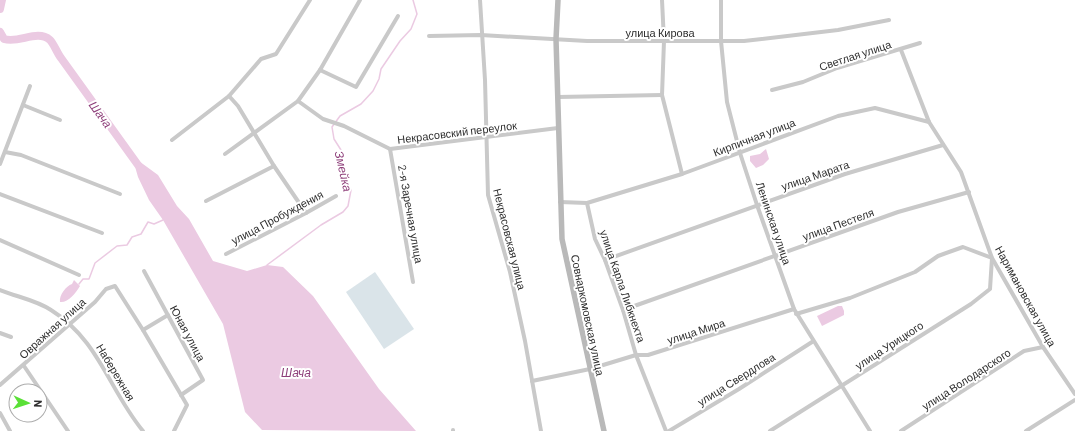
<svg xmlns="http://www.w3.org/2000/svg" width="1075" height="431" viewBox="0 0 1075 431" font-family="Barlow,sans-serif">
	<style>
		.green { fill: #dae4e9 }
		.water { fill: #ebcae2 }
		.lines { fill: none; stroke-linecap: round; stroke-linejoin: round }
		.stream { stroke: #ebcae2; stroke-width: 1.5 }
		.river { stroke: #ebcae2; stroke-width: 8 }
		.street { stroke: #c9c9c9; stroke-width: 4 }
		.secondary { stroke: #b9b9b9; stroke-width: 5.5 }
		.labels { text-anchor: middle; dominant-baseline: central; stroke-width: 4; stroke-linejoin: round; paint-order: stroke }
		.street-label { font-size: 11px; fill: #2f2f2f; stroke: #fff }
		.water-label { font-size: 12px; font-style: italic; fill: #8e3f7a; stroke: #fff }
	</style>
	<rect width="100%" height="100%" fill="#fff"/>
	<!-- green -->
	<path class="green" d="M 375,272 L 414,329 L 384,349 L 346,292 Z"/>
	<!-- water -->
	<g class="water">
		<path d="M 766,149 L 769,159 L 763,165 L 756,168 L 750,161 L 750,156 L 760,154 Z"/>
		<path d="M 132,156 L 158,175 L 177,206 L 189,219 L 213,261 L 247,271 L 267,265 L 283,267 L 313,296 L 379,389 L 416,431 L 262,430 L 245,412 L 223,324 L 163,220 L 149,200 L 138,177 Z"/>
		<path d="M 74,280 L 80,286 C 76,293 68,303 60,302 C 59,295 66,286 72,284 Z"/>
		<path d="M 838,306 L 842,306 L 844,311 L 844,315 L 822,326 L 817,316 Z"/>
	</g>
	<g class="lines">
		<!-- stream -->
		<g class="stream">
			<path d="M 267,265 L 321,225 L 343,212 L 348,206 L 351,190 L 342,173 L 341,150 L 334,139 L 332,127 L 340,116 L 361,104 L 373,91 L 379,79 L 381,69 L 400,41 L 411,29 L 417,14 L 413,0"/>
			<path d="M 79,284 L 83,279 L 89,279 L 95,263 L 117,246 L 127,245 L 132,237 L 141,234 L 148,222 L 154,224 L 163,220"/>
		</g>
		<!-- river -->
		<g class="river">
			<path d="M 0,9 L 2,0"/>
			<path d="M 0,32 L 4,39 C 19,44 37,29 50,40 C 54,44 57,53 61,58 L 138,165"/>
		</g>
		<!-- street -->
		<g class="street">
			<path d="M 480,0 L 485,80 L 488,195 L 510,272 L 525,341 L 541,431"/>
			<path d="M 662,0 L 664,41 L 662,95 L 682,174"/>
			<path d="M 721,0 L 721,41 L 727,102 L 740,153 L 757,205 L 794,309 L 870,431"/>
			<path d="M 429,36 L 481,35 L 587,41 L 744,41 L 838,30 L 889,20"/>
			<path d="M 901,50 L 929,122 L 961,172 L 992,258 L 1043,347 L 1075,394"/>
			<path d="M 320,70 L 356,87 L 398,16"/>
			<path d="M 772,90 L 803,82 L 837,68 L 920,43"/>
			<path d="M 229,96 L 238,106 L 274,166 L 306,213"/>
			<path d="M 558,97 L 662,95"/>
			<path d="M 298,101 L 323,119 L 344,126 L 390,149 L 558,128"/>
			<path d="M 23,105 L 60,120"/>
			<path d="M 172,140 L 229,96 L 261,59 L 276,54 L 310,0"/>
			<path d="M 390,149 L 413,282"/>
			<path d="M 5,152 L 21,155 L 120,194"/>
			<path d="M 225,154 L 298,101 L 320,70 L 360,0"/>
			<path d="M 0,164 L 30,86"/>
			<path d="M 0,194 L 102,233"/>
			<path d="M 206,201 L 274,166"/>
			<path d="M 560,202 L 587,203 L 595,239 L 605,260 L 623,310 L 636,355 L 666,431"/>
			<path d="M 587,203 L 682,174 L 838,116 L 875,108 L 929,122"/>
			<path d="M 0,240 L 79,275"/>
			<path d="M 226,254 L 306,213 L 336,196"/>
			<path d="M 605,260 L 845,174 L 943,145"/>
			<path d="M 144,271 L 203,380 L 181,395"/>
			<path d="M 0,290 C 17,297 36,300 51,310 C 99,340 109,390 143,431"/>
			<path d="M 623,310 L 898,212 L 969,192"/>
			<path d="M 143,330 L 168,315"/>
			<path d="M 0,333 L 11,337"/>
			<path d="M 24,366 L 68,431"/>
			<path d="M 532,381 L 590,369 L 636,355 L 648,355 L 794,309"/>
			<path d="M 0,385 L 95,302 L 106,289 L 115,286 L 143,330 L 187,405 L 174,431"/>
			<path d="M 0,413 L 10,431"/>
			<path d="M 453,430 L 453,431"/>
			<path d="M 669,431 L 739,389 L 812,342"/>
			<path d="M 770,431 L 971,304 L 990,289 L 992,258 L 963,247 L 938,256 L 915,272 L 850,298 L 796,314"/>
			<path d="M 901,431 L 1024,351 L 1043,347"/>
			<path d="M 1026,431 L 1075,400"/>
		</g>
		<!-- secondary -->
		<path class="secondary" d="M 558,0 L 556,39 L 562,239 L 604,431"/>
	</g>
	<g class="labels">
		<!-- street labels -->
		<g class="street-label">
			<text x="660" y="32">улица Кирова</text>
			<text transform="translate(855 55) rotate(-18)">Светлая улица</text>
			<text transform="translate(457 132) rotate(-7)">Некрасовский переулок</text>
			<text transform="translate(754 137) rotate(-21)">Кирпичная улица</text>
			<text transform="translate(815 175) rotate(-19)">улица Марата</text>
			<text transform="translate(411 214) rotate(80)">2-я Заречная улица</text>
			<text transform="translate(277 217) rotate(-28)">улица Пробуждения</text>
			<text transform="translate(774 223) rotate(71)">Ленинская улица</text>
			<text transform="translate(838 224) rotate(-20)">улица Пестеля</text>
			<text transform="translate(510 239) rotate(76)">Некрасовская улица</text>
			<text transform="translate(623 286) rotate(71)">улица Карла Либкнехта</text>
			<text transform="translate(1026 296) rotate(61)">Наримановская улица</text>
			<text transform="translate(588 315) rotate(78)">Совнаркомовская улица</text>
			<text transform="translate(52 328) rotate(-42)">Овражная улица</text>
			<text transform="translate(696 331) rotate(-18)">улица Мира</text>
			<text transform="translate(188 333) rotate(62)">Юная улица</text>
			<text transform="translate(889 345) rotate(-33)">улица Урицкого</text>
			<text transform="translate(116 372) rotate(59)">Набережная</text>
			<text transform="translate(736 379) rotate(-32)">улица Свердлова</text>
			<text transform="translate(966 379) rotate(-33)">улица Володарского</text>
		</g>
		<!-- water labels -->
		<g class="water-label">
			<text transform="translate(101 114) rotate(54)">Шача</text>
			<text transform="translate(344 171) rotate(77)">Змейка</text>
			<text x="296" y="372">Шача</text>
		</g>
	</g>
	<!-- north arrow -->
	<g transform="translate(28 403) rotate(93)"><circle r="19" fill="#ffffff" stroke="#acacac"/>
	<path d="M0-3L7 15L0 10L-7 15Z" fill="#5ae037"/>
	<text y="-6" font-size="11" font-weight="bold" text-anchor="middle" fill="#2f2f2f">N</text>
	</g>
</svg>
